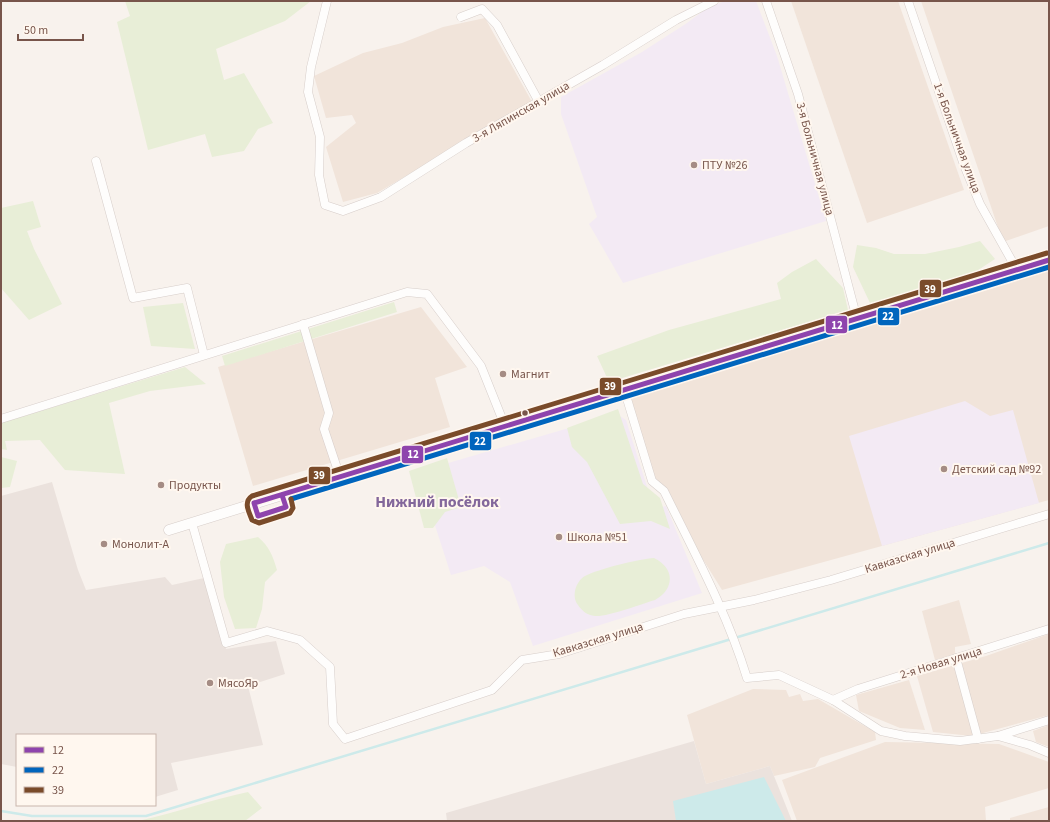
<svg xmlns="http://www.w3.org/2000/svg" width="1050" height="822" viewBox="0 0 1050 822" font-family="'Source Sans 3',sans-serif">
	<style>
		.residential { fill: #f1e4da }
		.industrial { fill: #ebe2dd }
		.education { fill: #f3eaf4 }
		.green { fill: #e8eed7 }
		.water { fill: #cdeaea }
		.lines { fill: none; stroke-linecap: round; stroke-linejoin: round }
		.stream { stroke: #cdeaea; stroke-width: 2.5 }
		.minor-casing { stroke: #d7ceca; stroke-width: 9 }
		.tertiary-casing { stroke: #d7ceca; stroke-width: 11 }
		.minor { stroke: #fefdfc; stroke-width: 8 }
		.tertiary { stroke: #fefdfc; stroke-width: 10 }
		.bus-1-casing { stroke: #fff7ef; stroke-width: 8 }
		.bus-2-casing { stroke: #fff7ef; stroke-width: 8 }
		.bus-3-casing { stroke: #fff7ef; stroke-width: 8 }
		.bus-1 { stroke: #8e44ad; stroke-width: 5 }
		.bus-2 { stroke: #0065bd; stroke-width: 5 }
		.bus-3 { stroke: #7a4b2a; stroke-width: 5 }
		.poi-dot { fill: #a58c84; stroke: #fff7ef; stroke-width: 1.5 }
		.bus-dot { fill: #78554b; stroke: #fff7ef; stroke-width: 1.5 }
		.labels { text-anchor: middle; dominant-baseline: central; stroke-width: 4; stroke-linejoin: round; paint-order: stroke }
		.street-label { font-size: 12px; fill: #78554b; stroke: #fff7ef }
		.poi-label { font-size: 12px; fill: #78554b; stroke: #fff7ef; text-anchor: start }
		.district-label { font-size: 16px; font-weight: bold; fill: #83679b; stroke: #fff7ef }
		.line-badge { stroke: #fff7ef; stroke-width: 1.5 }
		.badge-label { font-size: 11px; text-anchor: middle; font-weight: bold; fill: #fff }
	</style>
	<rect width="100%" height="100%" fill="#f8f2ed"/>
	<!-- residential -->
	<g class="residential">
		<path d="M 791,1 L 898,1 L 964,190 L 867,223 Z"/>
		<path d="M 921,1 L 1049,1 L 1049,226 L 1003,242 Z"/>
		<path d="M 485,18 L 532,102 L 377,193 L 343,202 L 326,147 L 356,123 L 352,115 L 326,118 L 314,76 L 363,53 L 402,43 L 443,27 Z"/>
		<path d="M 1049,271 L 1049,500 L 722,590 L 694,545 L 665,487 L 652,475 L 629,393 Z"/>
		<path d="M 421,307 L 467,367 L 435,378 L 450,427 L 253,486 L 218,367 Z"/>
		<path d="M 959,600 L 971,644 L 955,647 L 955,654 L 935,660 L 922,611 Z"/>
		<path d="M 1049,634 L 1049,715 L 972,736 L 933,732 L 917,676 L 986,656 Z"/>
		<path d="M 909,680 L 925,730 L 900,728 L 859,711 L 856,695 Z"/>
		<path d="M 753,689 L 786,690 L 789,697 L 800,694 L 803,701 L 818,699 L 875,732 L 876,740 L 820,758 L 815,767 L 774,776 L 770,766 L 706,784 L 687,715 Z"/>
		<path d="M 1049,725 L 1049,747 L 1036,742 L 1033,731 Z"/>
		<path d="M 885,742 L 999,744 L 1049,762 L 1049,788 L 985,807 L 986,821 L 797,821 L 782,780 Z"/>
		<path d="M 1049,807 L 1049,821 L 1010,821 L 1010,818 Z"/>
	</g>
	<!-- industrial -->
	<g class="industrial">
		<path d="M 52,482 L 78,570 L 86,590 L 165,577 L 172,585 L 204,578 L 226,649 L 276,641 L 285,674 L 248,686 L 263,745 L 171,763 L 178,790 L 155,797 L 155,735 L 17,735 L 17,767 L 1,764 L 1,496 Z"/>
		<path d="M 694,741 L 706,784 L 770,766 L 792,821 L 447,821 L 446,813 Z"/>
	</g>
	<!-- education -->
	<g class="education">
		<path d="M 725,1 L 756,1 L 777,56 L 826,221 L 623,283 L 589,224 L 597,217 L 561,114 L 561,97 L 642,52 L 687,23 L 707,8 Z"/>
		<path d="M 965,401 L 990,416 L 1013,410 L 1039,503 L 882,546 L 849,436 Z"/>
		<path d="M 617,414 L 626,420 L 654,509 L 666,506 L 702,593 L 533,646 L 510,582 L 484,566 L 451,575 L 422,485 L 431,468 Z"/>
	</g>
	<!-- green -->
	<g class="green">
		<path d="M 125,1 L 311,1 L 285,21 L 216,49 L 224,80 L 244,73 L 273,123 L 258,129 L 244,151 L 212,157 L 205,134 L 148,150 L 117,22 L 130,16 Z"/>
		<path d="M 33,201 L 41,227 L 27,231 L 34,249 L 62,304 L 29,320 L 1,288 L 1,208 Z"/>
		<path d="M 980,241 L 995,259 L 969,276 L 870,303 L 853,267 L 857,245 L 876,248 L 894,254 L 925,254 L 959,247 Z"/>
		<path d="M 816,259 L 843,288 L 848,310 L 609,382 L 597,356 L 669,330 L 781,299 L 777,283 L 792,272 Z"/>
		<path d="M 394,302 L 397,312 L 225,366 L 222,356 Z"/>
		<path d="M 183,303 L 195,349 L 151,346 L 143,307 Z"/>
		<path d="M 185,367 L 206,384 L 150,391 L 109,403 L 125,474 L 65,470 L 40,440 L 5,441 L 7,450 L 1,449 L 1,423 Z"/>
		<path d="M 618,409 L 643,484 L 660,498 L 670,529 L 651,521 L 620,524 L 587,462 L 572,447 L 567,428 Z"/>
		<path d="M 1,457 L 17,461 L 10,487 L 1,488 Z"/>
		<path d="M 447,458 L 461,507 L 445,512 L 433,528 L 424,528 L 409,471 Z"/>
		<path d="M 258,537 C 269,546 273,556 277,570 L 265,582 L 262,609 L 256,628 L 235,629 L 224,597 L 220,562 L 226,544 Z"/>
		<path d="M 654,558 C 675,568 675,589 655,600 C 641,604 608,617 595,616 C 587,615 582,611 578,605 C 571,596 576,581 585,576 C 598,569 639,559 654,558 Z"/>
		<path d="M 248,792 L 262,808 L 245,821 L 138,821 C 175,813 210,800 248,792 Z"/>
	</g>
	<!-- water -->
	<path class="water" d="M 764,777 L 786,821 L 676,821 L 673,801 Z"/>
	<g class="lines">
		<!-- stream -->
		<path class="stream" d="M 1,811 L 32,816 L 146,816 L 1049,543"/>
		<!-- minor casing -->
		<g class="minor-casing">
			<g id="minor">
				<path d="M 327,1 L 311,67 L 308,92 L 320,137 L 319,175 L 325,205 L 343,211 L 381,197 L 466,143 L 603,65 L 676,20 L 714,1"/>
				<path d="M 766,1 L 798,94 L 857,319"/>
				<path d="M 908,1 L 964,165 L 980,204 L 1017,270"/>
				<path d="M 461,17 L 482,9 L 497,25 L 539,102"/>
				<path d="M 96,161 L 133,298 L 187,288 L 204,355"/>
				<path d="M 303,324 L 329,413 L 324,429 L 340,477"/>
				<path d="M 624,389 L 652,481 L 664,491 C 694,552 727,612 747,678 L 779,675 L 833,700 L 881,731 L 905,736 L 960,741 L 998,736 L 1030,745 L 1049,753"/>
				<path d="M 1,419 L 407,292 L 427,294 L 481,366 L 505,426"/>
				<path d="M 192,523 L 226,643 L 267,631 L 300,640 L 330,667 L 333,724 L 345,739 L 492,690 L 522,660 L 559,654 L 684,614 L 754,600 L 831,580 L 1049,514"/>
				<path d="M 956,658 L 978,739"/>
				<path d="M 833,700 L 858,689 L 1049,629"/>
				<path d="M 998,736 L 1049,720"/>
			</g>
		</g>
		<!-- tertiary casing -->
		<g class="tertiary-casing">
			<path id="tertiary" d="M 169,530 L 624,389 L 1049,260"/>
		</g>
		<!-- minor -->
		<use href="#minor" class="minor"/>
		<!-- tertiary -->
		<use href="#tertiary" class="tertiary"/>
		<!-- bus-1 casing -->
		<g class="bus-1-casing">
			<path id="bus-1" d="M 282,495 L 286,507 L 258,516 L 254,503 L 1049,260"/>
		</g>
		<!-- bus-2 casing -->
		<g class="bus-2-casing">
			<path id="bus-2" d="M 291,499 L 1049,267"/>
		</g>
		<!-- bus-3 casing -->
		<g class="bus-3-casing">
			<path id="bus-3" d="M 291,499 L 293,508 L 290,513 L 259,523 L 252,520 C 249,512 243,502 252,496 L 1047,253"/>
		</g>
		<!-- bus-1 -->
		<use href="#bus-1" class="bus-1"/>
		<!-- bus-2 -->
		<use href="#bus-2" class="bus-2"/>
		<!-- bus-3 -->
		<use href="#bus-3" class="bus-3"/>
	</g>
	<!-- markers -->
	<g class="poi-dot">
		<circle cx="694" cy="165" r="4"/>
		<circle cx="503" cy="374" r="4"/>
		<circle cx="944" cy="469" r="4"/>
		<circle cx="161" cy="485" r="4"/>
		<circle cx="559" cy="537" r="4"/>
		<circle cx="104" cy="544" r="4"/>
		<circle cx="210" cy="683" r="4"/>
	</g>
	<circle class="bus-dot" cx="525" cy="413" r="3.5"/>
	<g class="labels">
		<!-- street labels -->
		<g class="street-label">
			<text transform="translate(521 112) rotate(-30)">3-я Ляпинская улица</text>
			<text transform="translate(957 138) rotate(70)">1-я Больничная улица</text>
			<text transform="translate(815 159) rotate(75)">3-я Больничная улица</text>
			<text transform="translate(910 556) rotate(-17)">Кавказская улица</text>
			<text transform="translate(598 640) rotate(-17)">Кавказская улица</text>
			<text transform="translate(941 663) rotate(-17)">2-я Новая улица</text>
		</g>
		<!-- poi labels -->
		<g class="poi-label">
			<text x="702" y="165">ПТУ №26</text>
			<text x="511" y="374">Магнит</text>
			<text x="952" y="469">Детский сад №92</text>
			<text x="169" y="485">Продукты</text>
			<text x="567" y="537">Школа №51</text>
			<text x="112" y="544">Монолит-А</text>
			<text x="218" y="683">МясоЯр</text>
		</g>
		<!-- district labels -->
		<g class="district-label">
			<text x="437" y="502">Нижний посёлок</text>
		</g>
	</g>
	<g class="line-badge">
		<rect x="919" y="279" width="23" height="19" rx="4" fill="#7a4b2a"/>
		<rect x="877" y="307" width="23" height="19" rx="4" fill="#0065bd"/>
		<rect x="825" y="315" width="23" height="19" rx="4" fill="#8e44ad"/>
		<rect x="599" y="377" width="23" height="19" rx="4" fill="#7a4b2a"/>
		<rect x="469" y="431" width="23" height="20" rx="4" fill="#0065bd"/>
		<rect x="401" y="445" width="23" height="19" rx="4" fill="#8e44ad"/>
		<rect x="308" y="466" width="23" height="19" rx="4" fill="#7a4b2a"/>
	</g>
	<g class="badge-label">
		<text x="930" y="293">39</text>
		<text x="888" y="320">22</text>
		<text x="837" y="329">12</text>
		<text x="610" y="390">39</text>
		<text x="480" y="445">22</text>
		<text x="413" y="458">12</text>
		<text x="319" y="479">39</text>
	</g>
	<!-- border -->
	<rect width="1050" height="822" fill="none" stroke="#78554b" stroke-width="4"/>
	<!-- legend -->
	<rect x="16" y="734" width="140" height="72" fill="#fff7ef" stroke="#c9b6ad"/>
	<rect x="24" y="747" width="20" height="6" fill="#8e44ad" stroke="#c9b6ad"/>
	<text x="52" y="754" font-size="12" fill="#78554b">12</text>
	<rect x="24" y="767" width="20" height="6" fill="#0065bd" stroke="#c9b6ad"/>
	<text x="52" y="774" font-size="12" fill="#78554b">22</text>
	<rect x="24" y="787" width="20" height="6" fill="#7a4b2a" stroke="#c9b6ad"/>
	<text x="52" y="794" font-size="12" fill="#78554b">39</text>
	<!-- scale -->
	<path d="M18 34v6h65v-6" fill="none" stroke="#78554b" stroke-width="2"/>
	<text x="24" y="34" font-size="12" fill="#78554b" stroke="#fff7ef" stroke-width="3" paint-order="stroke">50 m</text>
</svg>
